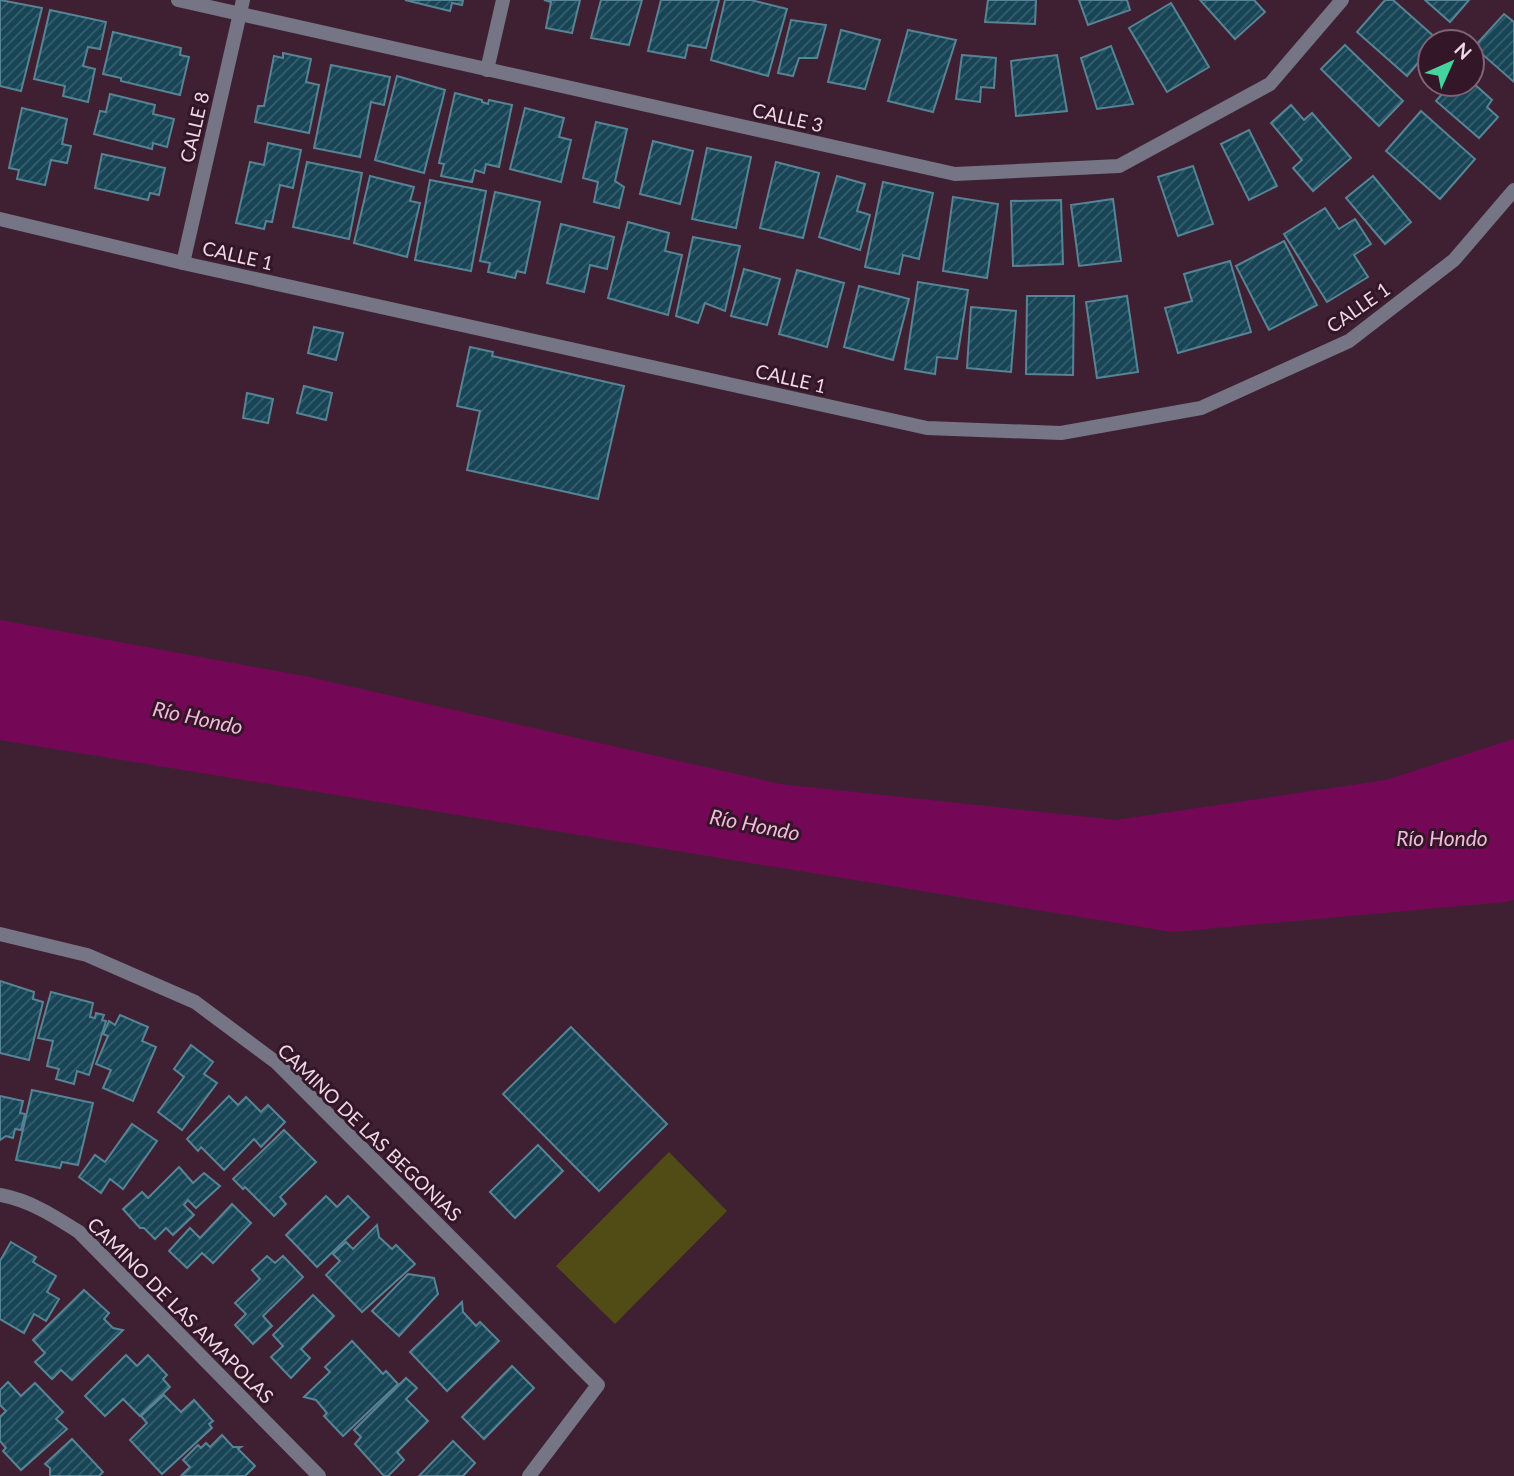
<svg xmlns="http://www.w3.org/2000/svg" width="1514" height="1476" viewBox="0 0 1514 1476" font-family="Lato,sans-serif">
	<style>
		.green { fill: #514c15 }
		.water { fill: #750856 }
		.building { fill: url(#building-hatch); stroke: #578495; stroke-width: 2 }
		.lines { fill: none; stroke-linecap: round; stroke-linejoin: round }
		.minor { stroke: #757586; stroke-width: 14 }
		.labels { text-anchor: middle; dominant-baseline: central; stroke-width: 6; stroke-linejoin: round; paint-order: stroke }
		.street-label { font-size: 19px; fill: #eed9e4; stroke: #341629 }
		.water-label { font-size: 21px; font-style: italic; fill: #f1bad9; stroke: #341629 }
	</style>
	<defs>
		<pattern id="building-hatch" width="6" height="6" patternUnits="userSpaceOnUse" patternTransform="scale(1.75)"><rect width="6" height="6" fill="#174555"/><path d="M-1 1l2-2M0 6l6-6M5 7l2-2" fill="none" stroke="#395f6d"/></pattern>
	</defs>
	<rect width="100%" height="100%" fill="#3f2033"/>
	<!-- green -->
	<path class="green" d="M 669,1152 L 727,1211 L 615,1324 L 556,1266 Z"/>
	<!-- water -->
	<path class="water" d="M 0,620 L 309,677 L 780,784 L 1116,820 L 1386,780 L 1514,739 L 1514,900 L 1505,902 L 1172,932 L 0,740 Z"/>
	<!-- building -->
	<g class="building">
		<path d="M 0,0 L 42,8 L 21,91 L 0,86 Z"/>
		<path d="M 405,0 L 463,0 L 462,5 L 452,3 L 450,11 Z"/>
		<path d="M 544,0 L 580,0 L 572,33 L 546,28 L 551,2 Z"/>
		<path d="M 601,0 L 642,0 L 629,45 L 591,38 Z"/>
		<path d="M 661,0 L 719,0 L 706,48 L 688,45 L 685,58 L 648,51 Z"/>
		<path d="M 725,0 L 751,0 L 787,9 L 768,76 L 711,60 Z"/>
		<path d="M 988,0 L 1036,0 L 1035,24 L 985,22 Z"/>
		<path d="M 1079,0 L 1127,0 L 1130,10 L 1088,25 Z"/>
		<path d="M 1200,0 L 1254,0 L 1265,12 L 1235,39 Z"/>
		<path d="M 1385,0 L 1393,0 L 1438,40 L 1430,42 L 1430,49 L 1407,76 L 1357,32 Z"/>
		<path d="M 1425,0 L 1469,0 L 1450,22 Z"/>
		<path d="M 1171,3 L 1209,67 L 1167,92 L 1129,28 Z"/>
		<path d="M 50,10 L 106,22 L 100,49 L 88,47 L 83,66 L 95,69 L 88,102 L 63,96 L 65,86 L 34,79 Z"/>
		<path d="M 1504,14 L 1514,22 L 1514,82 L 1474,47 Z"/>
		<path d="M 791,20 L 826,25 L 817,58 L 799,58 L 793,76 L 778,73 Z"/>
		<path d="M 841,30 L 880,40 L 865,89 L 828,82 Z"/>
		<path d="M 908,30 L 956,40 L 933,112 L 888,101 Z"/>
		<path d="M 113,32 L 181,48 L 180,55 L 189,57 L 180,95 L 121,81 L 121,78 L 103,74 Z"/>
		<path d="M 1345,45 L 1403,101 L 1379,126 L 1321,69 Z"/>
		<path d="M 1111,46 L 1133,104 L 1097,109 L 1081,58 Z"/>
		<path d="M 283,53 L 311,59 L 306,82 L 319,85 L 309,133 L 255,122 L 258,106 L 264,106 L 274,56 L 283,58 Z"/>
		<path d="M 962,55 L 996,58 L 994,88 L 981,87 L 980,102 L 956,99 Z"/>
		<path d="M 1057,55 L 1067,111 L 1016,116 L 1011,61 Z"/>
		<path d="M 331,65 L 390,77 L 384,105 L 371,102 L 360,157 L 314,148 Z"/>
		<path d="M 397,76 L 445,90 L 424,173 L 375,160 Z"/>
		<path d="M 1472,82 L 1492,100 L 1487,107 L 1498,117 L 1479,138 L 1436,101 L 1451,84 Z"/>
		<path d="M 455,93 L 482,100 L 482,102 L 488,104 L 489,100 L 512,105 L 499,167 L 486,164 L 484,173 L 475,170 L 472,182 L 441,176 L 444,164 L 439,163 Z"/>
		<path d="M 110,94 L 155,105 L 153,114 L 174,119 L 167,147 L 153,143 L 152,149 L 94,134 L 100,111 L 106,112 Z"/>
		<path d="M 1291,105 L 1304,120 L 1312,113 L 1351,158 L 1313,191 L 1293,168 L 1302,160 L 1271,123 Z"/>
		<path d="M 22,108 L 67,119 L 62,144 L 71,146 L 67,163 L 51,160 L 45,185 L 17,179 L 19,170 L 9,168 Z"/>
		<path d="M 525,108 L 564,118 L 559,137 L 571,140 L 561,182 L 510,169 Z"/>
		<path d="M 1421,111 L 1475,159 L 1440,199 L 1386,151 Z"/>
		<path d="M 596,122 L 627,129 L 615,181 L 624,187 L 619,208 L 594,202 L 598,182 L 583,178 Z"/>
		<path d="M 1249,130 L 1277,186 L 1249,200 L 1221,144 Z"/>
		<path d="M 653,141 L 693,151 L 680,204 L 640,194 Z"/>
		<path d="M 268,143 L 301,150 L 293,188 L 280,185 L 272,222 L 266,221 L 264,229 L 236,223 L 250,162 L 264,165 Z"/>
		<path d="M 707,148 L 751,157 L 736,228 L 692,219 Z"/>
		<path d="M 102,154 L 165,168 L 159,195 L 150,193 L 148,200 L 95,188 Z"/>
		<path d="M 307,162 L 362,173 L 349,239 L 293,227 Z"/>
		<path d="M 776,162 L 819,173 L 803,238 L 760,228 Z"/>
		<path d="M 1193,166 L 1213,224 L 1178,236 L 1158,177 Z"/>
		<path d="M 370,176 L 414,187 L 410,201 L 420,203 L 407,257 L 354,243 Z"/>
		<path d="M 837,176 L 865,184 L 857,211 L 870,215 L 860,250 L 819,237 Z"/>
		<path d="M 1373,176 L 1411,222 L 1385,244 L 1346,198 Z"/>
		<path d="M 430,180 L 486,191 L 471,271 L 415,260 Z"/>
		<path d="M 883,182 L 933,193 L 919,259 L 903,255 L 899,274 L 865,267 Z"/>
		<path d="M 495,192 L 540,202 L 525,273 L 517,271 L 515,278 L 488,272 L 490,263 L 480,261 Z"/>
		<path d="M 953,197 L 998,204 L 987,278 L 943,271 Z"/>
		<path d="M 1113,199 L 1121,261 L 1079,266 L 1071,205 Z"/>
		<path d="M 1061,200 L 1063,264 L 1013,266 L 1011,201 Z"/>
		<path d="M 1325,208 L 1339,229 L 1355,219 L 1371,244 L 1354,255 L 1368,277 L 1327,302 L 1284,234 Z"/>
		<path d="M 628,222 L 669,233 L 665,251 L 682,255 L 668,315 L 608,298 Z"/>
		<path d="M 561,224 L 614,237 L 607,269 L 590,265 L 584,292 L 547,283 Z"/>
		<path d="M 693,237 L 740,246 L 725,311 L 705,303 L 698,323 L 676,316 Z"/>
		<path d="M 1284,241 L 1317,305 L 1269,330 L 1236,266 Z"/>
		<path d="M 1230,261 L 1251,332 L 1178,353 L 1165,308 L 1192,301 L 1184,274 Z"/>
		<path d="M 744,269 L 780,279 L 767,325 L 731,316 Z"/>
		<path d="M 797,270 L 844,283 L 827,347 L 779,334 Z"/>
		<path d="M 918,282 L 968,290 L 957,359 L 937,357 L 935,374 L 905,369 Z"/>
		<path d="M 859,286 L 909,299 L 893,360 L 844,347 Z"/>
		<path d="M 1027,296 L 1074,296 L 1073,375 L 1026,374 Z"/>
		<path d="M 1127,296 L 1138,372 L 1097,378 L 1086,302 Z"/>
		<path d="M 971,307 L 1016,311 L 1011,372 L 967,368 Z"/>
		<path d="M 314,327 L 343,333 L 336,360 L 308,353 Z"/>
		<path d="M 470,347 L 493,352 L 492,356 L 624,386 L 598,499 L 467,470 L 480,411 L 457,406 Z"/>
		<path d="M 304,386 L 332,393 L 326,420 L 297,413 Z"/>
		<path d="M 247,393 L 273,399 L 268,423 L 243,418 Z"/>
		<path d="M 0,981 L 34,992 L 33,999 L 43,1002 L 29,1060 L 0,1053 Z"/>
		<path d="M 51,992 L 93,1003 L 90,1017 L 95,1018 L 96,1013 L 104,1015 L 102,1020 L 106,1021 L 89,1075 L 77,1071 L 74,1084 L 56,1079 L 59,1069 L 47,1066 L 53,1041 L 38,1038 Z"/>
		<path d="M 120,1015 L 148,1027 L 142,1041 L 156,1047 L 133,1101 L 103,1088 L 111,1070 L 96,1064 L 108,1036 L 103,1034 L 109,1021 L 115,1025 Z"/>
		<path d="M 571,1027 L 667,1124 L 599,1191 L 503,1094 Z"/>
		<path d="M 191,1045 L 213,1062 L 204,1074 L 217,1083 L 182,1130 L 158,1112 L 184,1077 L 174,1069 Z"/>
		<path d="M 32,1090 L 93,1103 L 78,1165 L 62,1162 L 60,1168 L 16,1160 Z"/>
		<path d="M 0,1096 L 23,1101 L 20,1113 L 25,1114 L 21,1130 L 15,1129 L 13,1138 L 6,1136 L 0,1140 Z"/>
		<path d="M 229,1096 L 238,1105 L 246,1097 L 261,1112 L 268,1105 L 285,1122 L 261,1147 L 254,1139 L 224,1170 L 201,1147 L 198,1151 L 187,1139 Z"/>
		<path d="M 132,1124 L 157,1141 L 123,1189 L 110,1179 L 101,1193 L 79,1177 L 95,1155 L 105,1162 Z"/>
		<path d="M 284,1130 L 316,1162 L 280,1197 L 286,1204 L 274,1216 L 245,1187 L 243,1189 L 233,1179 Z"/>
		<path d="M 538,1145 L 563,1171 L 515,1218 L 490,1192 Z"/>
		<path d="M 179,1167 L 193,1183 L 204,1173 L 220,1186 L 196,1208 L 188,1200 L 184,1205 L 194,1215 L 173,1235 L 166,1228 L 155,1239 L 144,1228 L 140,1228 L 123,1209 L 142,1192 L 148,1198 Z"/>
		<path d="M 326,1196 L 337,1207 L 348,1196 L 369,1217 L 317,1267 L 286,1235 Z"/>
		<path d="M 232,1204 L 251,1223 L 213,1263 L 202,1253 L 187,1268 L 169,1251 L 190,1228 L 200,1238 Z"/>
		<path d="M 377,1225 L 379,1237 L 392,1249 L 396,1245 L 415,1264 L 362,1312 L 326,1275 L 340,1261 L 333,1254 L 346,1242 L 353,1249 Z"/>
		<path d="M 11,1242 L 36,1257 L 33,1262 L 56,1276 L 47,1292 L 59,1299 L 46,1321 L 34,1314 L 24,1333 L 0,1319 L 0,1261 Z"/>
		<path d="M 267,1256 L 275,1263 L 283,1256 L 303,1277 L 263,1316 L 272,1326 L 253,1344 L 235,1325 L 246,1314 L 235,1303 L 260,1279 L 252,1270 Z"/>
		<path d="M 408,1274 L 434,1278 L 438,1294 L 399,1336 L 372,1311 Z"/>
		<path d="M 84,1290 L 109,1313 L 104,1319 L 113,1328 L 123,1330 L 72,1380 L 61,1370 L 52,1379 L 35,1362 L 45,1353 L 33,1340 Z"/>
		<path d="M 313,1295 L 334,1316 L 301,1349 L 310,1358 L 291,1378 L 271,1357 L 283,1346 L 273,1335 Z"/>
		<path d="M 462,1302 L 463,1312 L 476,1326 L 480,1322 L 499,1341 L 447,1391 L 410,1352 Z"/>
		<path d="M 352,1341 L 383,1374 L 386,1371 L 398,1384 L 343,1436 L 324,1416 L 327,1413 L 316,1400 L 304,1397 L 330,1372 L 325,1367 Z"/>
		<path d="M 126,1355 L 137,1366 L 148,1355 L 167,1375 L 163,1379 L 170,1387 L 140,1416 L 123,1399 L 105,1416 L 85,1396 Z"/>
		<path d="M 512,1366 L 534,1388 L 484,1439 L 462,1417 Z"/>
		<path d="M 406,1378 L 417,1388 L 406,1399 L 428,1421 L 397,1452 L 404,1460 L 388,1476 L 384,1476 L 355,1444 L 361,1437 L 354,1430 Z"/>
		<path d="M 8,1382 L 21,1396 L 35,1383 L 63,1412 L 56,1419 L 67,1429 L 21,1470 L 3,1451 L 6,1448 L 0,1441 L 0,1417 L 6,1411 L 0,1405 L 0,1390 Z"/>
		<path d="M 164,1395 L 181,1412 L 194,1400 L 213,1421 L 209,1424 L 212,1428 L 162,1474 L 130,1440 L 147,1423 L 141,1416 Z"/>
		<path d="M 222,1435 L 233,1447 L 241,1447 L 238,1449 L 255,1466 L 245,1476 L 181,1476 L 190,1467 L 183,1460 L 198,1445 L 201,1448 L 206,1443 L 210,1447 Z"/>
		<path d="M 72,1439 L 103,1472 L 99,1476 L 50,1476 L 50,1468 L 45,1464 Z"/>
		<path d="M 453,1441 L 475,1463 L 463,1476 L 419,1476 Z"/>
	</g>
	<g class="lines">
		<!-- minor -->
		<g class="minor">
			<path d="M 178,0 L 955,174 L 1119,166 L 1270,84 L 1342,0"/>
			<path d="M 487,70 L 503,0"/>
			<path d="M 0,219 L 183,263 L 927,428 L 1061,433 L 1201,408 L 1349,341 L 1454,260 L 1514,190"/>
			<path d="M 183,263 L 243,0"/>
			<path d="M 0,934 L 87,955 L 195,1002 L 277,1063 L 598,1385 L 529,1476"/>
			<path d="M 0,1195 C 29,1200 54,1216 79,1232 L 319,1476"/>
		</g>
	</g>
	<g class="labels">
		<!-- street labels -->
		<g class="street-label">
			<text transform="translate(788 117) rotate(13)">CALLE 3</text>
			<text transform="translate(194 127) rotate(-77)">CALLE 8</text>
			<text transform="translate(238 255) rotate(13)">CALLE 1</text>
			<text transform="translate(1358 307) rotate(-35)">CALLE 1</text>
			<text transform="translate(791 378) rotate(13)">CALLE 1</text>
			<text transform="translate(370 1132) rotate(44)">CAMINO DE LAS BEGONIAS</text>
			<text transform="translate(181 1310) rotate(45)">CAMINO DE LAS AMAPOLAS</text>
		</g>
		<!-- water labels -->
		<g class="water-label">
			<text transform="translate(198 717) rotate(12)">Río Hondo</text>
			<text transform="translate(755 824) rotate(11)">Río Hondo</text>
			<text x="1442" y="837">Río Hondo</text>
		</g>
	</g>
	<!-- north arrow -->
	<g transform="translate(1451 63) rotate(45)"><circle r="33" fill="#341629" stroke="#7e6474" stroke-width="2"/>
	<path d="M0-5L12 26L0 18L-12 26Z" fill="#46d49e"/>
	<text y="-10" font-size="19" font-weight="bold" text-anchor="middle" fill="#eed9e4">N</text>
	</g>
</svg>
